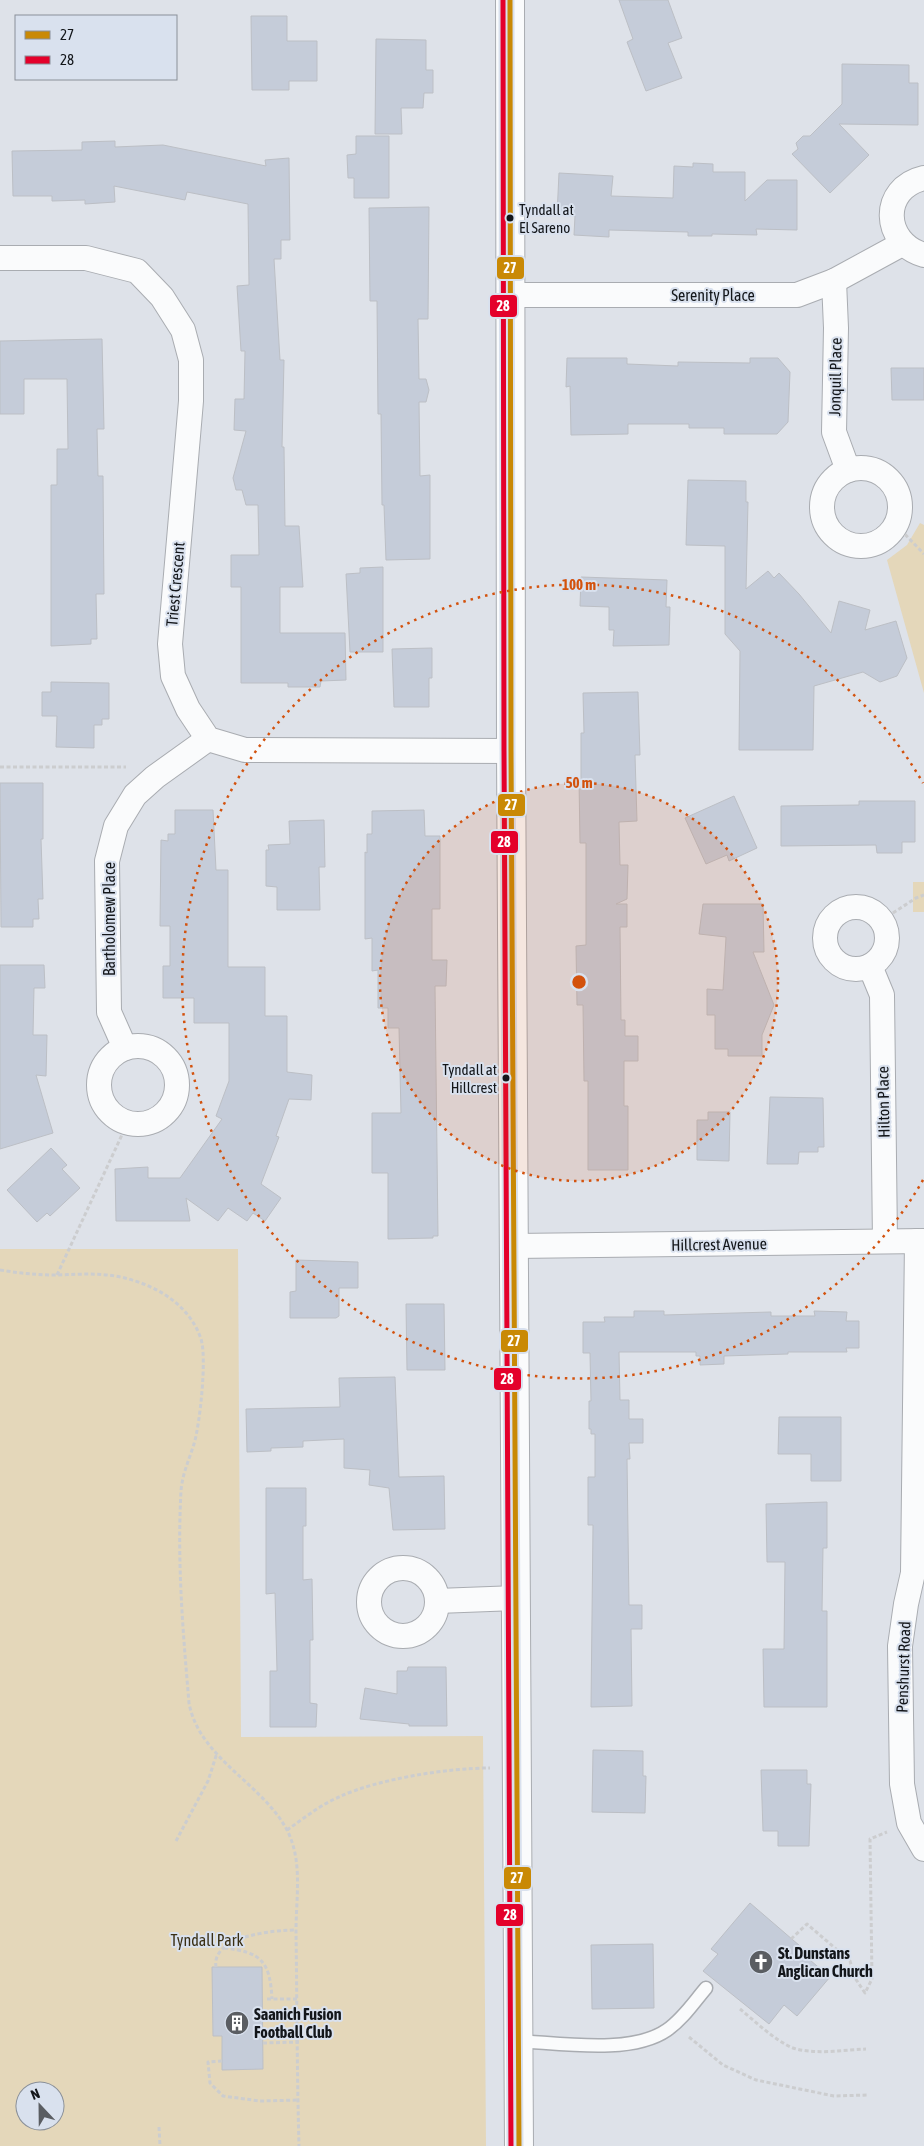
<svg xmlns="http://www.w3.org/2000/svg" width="924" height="2146" viewBox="0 0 924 2146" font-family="'Asap Condensed',sans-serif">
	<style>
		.green { fill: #e4d7ba; fill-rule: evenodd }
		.building { fill: #c5ccd9; stroke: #bcbfc5 }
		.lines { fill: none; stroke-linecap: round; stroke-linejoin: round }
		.lane-casing { stroke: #a9acb1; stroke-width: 15 }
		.street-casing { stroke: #a9acb1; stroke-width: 26 }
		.secondary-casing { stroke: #a9acb1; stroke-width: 30 }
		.path { stroke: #cccdcf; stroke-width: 3; stroke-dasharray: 4 2.5; stroke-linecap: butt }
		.lane { stroke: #fafbfc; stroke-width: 12 }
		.street { stroke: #fafbfc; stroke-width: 24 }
		.secondary { stroke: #fafbfc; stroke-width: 28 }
		.bus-1-casing { stroke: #d9e1ee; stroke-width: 9 }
		.bus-2-casing { stroke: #d9e1ee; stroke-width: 9 }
		.bus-1 { stroke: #c98905; stroke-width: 5 }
		.bus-2 { stroke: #e4002b; stroke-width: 5 }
		.ring { fill: none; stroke: #d3520d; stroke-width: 2.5; stroke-dasharray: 2.5 5 }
		.bus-dot { fill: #13161a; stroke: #d9e1ee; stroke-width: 2 }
		.labels { text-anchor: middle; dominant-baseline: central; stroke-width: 4; stroke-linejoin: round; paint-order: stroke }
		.bus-label { font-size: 15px; fill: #13161a; stroke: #d9e1ee; text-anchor: start }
		.street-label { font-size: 16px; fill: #13161a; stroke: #d9e1ee }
		.park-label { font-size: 16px; fill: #3a2f14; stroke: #d9e1ee }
		.poi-label { font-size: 16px; font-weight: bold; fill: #13161a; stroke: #d9e1ee; text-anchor: start }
		.centre { fill: #d3520d; stroke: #d9e1ee; stroke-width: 2.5 }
		.ring-label { font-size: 15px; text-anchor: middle; font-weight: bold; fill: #d3520d; stroke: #d9e1ee; stroke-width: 4; stroke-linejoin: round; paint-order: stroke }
		.line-badge { stroke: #d9e1ee; stroke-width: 2 }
		.badge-label { font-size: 14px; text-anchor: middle; font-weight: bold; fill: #fff }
	</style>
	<rect width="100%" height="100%" fill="#dee2e9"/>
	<!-- green -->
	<g class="green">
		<path d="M 920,523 L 924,525 L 924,693 L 887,560 L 907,545 Z"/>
		<rect x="913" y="882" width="11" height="30"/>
		<path d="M 0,1249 L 238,1249 L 241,1737 L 483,1736 L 486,2146 L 0,2146 ZM 25,2091 L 55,2091 L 55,2121 L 25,2121 Z"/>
	</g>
	<!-- building -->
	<g class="building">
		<path d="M 619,0 L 668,0 L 682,38 L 668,43 L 682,78 L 646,91 L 627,42 L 633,39 Z"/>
		<path d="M 251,16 L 287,16 L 287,41 L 317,41 L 317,81 L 289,81 L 289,90 L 252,90 Z"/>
		<path d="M 376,39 L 426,40 L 426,70 L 433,70 L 433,93 L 424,93 L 423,108 L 401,108 L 402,134 L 375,134 Z"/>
		<path d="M 842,64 L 909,65 L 909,83 L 918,83 L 918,125 L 839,124 L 869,155 L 830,193 L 792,154 L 798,149 L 796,143 L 803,136 L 810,136 L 842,104 Z"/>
		<path d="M 356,136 L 389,136 L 389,198 L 354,198 L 354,178 L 348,178 L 347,155 L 356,154 Z"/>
		<path d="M 115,141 L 115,147 L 163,145 L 266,166 L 265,160 L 289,158 L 290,240 L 281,240 L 281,259 L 274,259 L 280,360 L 284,360 L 282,447 L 284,447 L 285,526 L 299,526 L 303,587 L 280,587 L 280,633 L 345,633 L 346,680 L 321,681 L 320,687 L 288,687 L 288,683 L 241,683 L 241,587 L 231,587 L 231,555 L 259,555 L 258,505 L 246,505 L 242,490 L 236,490 L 233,478 L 246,431 L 234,430 L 235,399 L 244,399 L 245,351 L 241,351 L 237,286 L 249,285 L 248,204 L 187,192 L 185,200 L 114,186 L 115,202 L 85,204 L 85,200 L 52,201 L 52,196 L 13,196 L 12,151 L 82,150 L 82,142 Z"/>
		<path d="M 693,163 L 713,164 L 713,172 L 745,172 L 745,201 L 767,180 L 797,180 L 797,230 L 756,229 L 757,235 L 712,234 L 712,236 L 688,236 L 688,232 L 609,230 L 609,237 L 574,235 L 575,216 L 557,215 L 559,173 L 613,176 L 611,196 L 673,198 L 674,166 L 693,167 Z"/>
		<path d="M 429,207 L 428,319 L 418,319 L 419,379 L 426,379 L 429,390 L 426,402 L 419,402 L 420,476 L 430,475 L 430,559 L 386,560 L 384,505 L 382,505 L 381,414 L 378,414 L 377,301 L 370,301 L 369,208 Z"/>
		<path d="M 102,339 L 104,429 L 97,429 L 98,476 L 103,476 L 104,594 L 96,594 L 97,639 L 91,639 L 91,644 L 51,646 L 51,485 L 57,485 L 57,449 L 68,449 L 67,379 L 24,379 L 24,414 L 0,414 L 0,341 Z"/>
		<path d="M 567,358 L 627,358 L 627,364 L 678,366 L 678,362 L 750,363 L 750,358 L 778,358 L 790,372 L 788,422 L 777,434 L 724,434 L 724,428 L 689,428 L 689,424 L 628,424 L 628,434 L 571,435 L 570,386 L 566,387 Z"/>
		<path d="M 891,368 L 924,368 L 924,400 L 892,400 Z"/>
		<path d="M 688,480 L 746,481 L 746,502 L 748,502 L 746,589 L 768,571 L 774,578 L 779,573 L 799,594 L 831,633 L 839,601 L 870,610 L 865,630 L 896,621 L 907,658 L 897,676 L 880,682 L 863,672 L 814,686 L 813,750 L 739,750 L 740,651 L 725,634 L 725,546 L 686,545 Z"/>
		<path d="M 383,567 L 383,652 L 350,652 L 346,574 L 360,573 L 360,568 Z"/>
		<path d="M 581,577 L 667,580 L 666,607 L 670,607 L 669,645 L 613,646 L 614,630 L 609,630 L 609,607 L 580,606 Z"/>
		<path d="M 432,648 L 432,678 L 429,678 L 429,707 L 394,707 L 392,649 Z"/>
		<path d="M 51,682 L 109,683 L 109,719 L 102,719 L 102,725 L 94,725 L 94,748 L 56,747 L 57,716 L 42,716 L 42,692 L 51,692 Z"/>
		<path d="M 638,692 L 640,755 L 635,755 L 637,821 L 619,822 L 620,865 L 628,865 L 627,899 L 616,904 L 627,904 L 627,927 L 620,927 L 621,1020 L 625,1020 L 625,1036 L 638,1036 L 638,1061 L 624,1061 L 624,1106 L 628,1106 L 628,1170 L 588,1170 L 588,1081 L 584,1081 L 583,1005 L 577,1005 L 576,946 L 586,945 L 586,843 L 580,843 L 579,779 L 581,779 L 581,733 L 584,733 L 583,693 Z"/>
		<path d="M 0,783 L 43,783 L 43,839 L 41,839 L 43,899 L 38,899 L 39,919 L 33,919 L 33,927 L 1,927 Z"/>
		<path d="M 734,796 L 757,848 L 729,861 L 727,855 L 706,864 L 685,818 Z"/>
		<path d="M 859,801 L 915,801 L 915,842 L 902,842 L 902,853 L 877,853 L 876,845 L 781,846 L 781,806 L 859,805 Z"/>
		<path d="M 175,810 L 213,810 L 216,870 L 228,870 L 228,967 L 265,967 L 265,1016 L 287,1016 L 287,1072 L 312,1075 L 311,1100 L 289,1099 L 276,1136 L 279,1137 L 261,1184 L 281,1198 L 265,1221 L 253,1213 L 247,1221 L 228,1208 L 218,1221 L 186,1198 L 190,1221 L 116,1221 L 115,1169 L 148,1167 L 148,1178 L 180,1178 L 222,1119 L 216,1116 L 229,1081 L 229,1023 L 194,1023 L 194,998 L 163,998 L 163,966 L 170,966 L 170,926 L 160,926 L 161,840 L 168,841 L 168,834 L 175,834 Z"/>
		<path d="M 424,810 L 425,836 L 440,836 L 440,909 L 432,909 L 432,960 L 447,960 L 446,986 L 435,986 L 438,1236 L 433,1236 L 433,1238 L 388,1239 L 388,1173 L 372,1173 L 372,1113 L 401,1113 L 399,1028 L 388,1028 L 388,1008 L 378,1008 L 378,970 L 372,971 L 372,938 L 365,939 L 365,852 L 367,853 L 367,834 L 372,834 L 372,811 Z"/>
		<path d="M 324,820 L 325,867 L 319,867 L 320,910 L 277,910 L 277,887 L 266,886 L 266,850 L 269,850 L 268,845 L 290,844 L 289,821 Z"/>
		<path d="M 703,904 L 763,904 L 764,952 L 753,952 L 774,1005 L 762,1035 L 762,1056 L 728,1056 L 728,1049 L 715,1049 L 715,1015 L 707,1015 L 707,989 L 723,990 L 726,937 L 699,934 Z"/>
		<path d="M 0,965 L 44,965 L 45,988 L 34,988 L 33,1035 L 47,1035 L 46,1076 L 36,1075 L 53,1133 L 0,1149 Z"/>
		<path d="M 770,1097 L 823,1098 L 824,1147 L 818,1147 L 818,1152 L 799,1152 L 798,1164 L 767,1164 Z"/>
		<path d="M 708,1112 L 730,1112 L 729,1161 L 697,1160 L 697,1120 L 708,1120 Z"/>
		<path d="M 51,1148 L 67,1165 L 62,1169 L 80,1188 L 50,1216 L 47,1213 L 37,1222 L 7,1190 Z"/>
		<path d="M 296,1260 L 358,1262 L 358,1288 L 339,1288 L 339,1316 L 336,1318 L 290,1318 L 290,1292 L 296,1291 Z"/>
		<path d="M 406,1304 L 444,1304 L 445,1370 L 407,1370 Z"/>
		<path d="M 634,1311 L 664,1311 L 664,1315 L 771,1312 L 771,1316 L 815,1316 L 814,1311 L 847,1312 L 846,1321 L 859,1321 L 859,1348 L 846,1348 L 847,1352 L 788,1352 L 788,1354 L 724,1356 L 724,1364 L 700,1365 L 700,1356 L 696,1356 L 696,1352 L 619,1352 L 620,1400 L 629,1400 L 629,1419 L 643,1419 L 643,1443 L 629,1443 L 630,1459 L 627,1459 L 629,1605 L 642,1605 L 642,1629 L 631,1629 L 632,1706 L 591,1707 L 593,1525 L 588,1525 L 588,1477 L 595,1477 L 595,1434 L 591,1434 L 591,1429 L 589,1429 L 589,1401 L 591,1401 L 590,1353 L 583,1353 L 583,1322 L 605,1322 L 604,1317 L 634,1317 Z"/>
		<path d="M 395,1377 L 399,1477 L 444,1476 L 445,1529 L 393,1530 L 389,1488 L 369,1485 L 370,1470 L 344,1468 L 344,1439 L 303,1441 L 303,1447 L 271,1448 L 271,1451 L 247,1452 L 246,1409 L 340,1407 L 339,1378 Z"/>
		<path d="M 779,1417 L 841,1417 L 841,1481 L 811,1481 L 811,1454 L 778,1454 Z"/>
		<path d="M 266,1488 L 306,1488 L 306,1526 L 303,1526 L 303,1580 L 312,1579 L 313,1640 L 310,1640 L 310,1703 L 317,1704 L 316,1727 L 270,1727 L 270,1671 L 277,1671 L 275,1593 L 266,1594 Z"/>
		<path d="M 827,1502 L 827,1548 L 823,1548 L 822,1611 L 827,1611 L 827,1707 L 764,1707 L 763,1649 L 784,1649 L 785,1562 L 767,1562 L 766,1504 Z"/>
		<path d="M 408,1667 L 446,1667 L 447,1726 L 409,1726 L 409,1724 L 360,1719 L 365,1688 L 397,1694 L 397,1671 L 407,1671 Z"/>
		<path d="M 593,1750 L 643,1751 L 643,1776 L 646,1776 L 645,1813 L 592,1812 Z"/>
		<path d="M 761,1770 L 807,1770 L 807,1784 L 811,1784 L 809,1846 L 778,1846 L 778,1831 L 763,1831 Z"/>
		<path d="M 750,1903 L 800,1946 L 797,1949 L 830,1977 L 797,2016 L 784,2005 L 769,2024 L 703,1971 L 718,1954 L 711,1949 Z"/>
		<path d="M 653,1944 L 654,2008 L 592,2009 L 591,1945 Z"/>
		<path d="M 212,1967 L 262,1967 L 263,2069 L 222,2070 L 222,2036 L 213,2036 Z"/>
	</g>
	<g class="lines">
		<!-- lane casing -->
		<g class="lane-casing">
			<path id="lane" d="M 517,2041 C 560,2043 631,2055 667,2030 C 683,2019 694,2002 706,1988"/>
		</g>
		<!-- street casing -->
		<g class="street-casing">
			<g id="street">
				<path d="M 924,178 C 880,188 882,243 924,255"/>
				<path d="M 0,258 L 86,258 L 137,271 L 162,297 L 183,330 L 191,360 L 191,401 L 170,644 L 173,676 L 188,709 L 208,739 L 245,750 L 511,751"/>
				<path d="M 834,281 L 836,328 L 834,432 L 848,470"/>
				<path d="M 512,295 L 797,295 L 834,281 L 902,244"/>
				<circle cx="861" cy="507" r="39"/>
				<circle cx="856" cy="938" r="31"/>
				<path d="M 870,966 L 882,995 L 885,1241"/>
				<circle cx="138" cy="1085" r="39"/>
				<path d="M 125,1048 L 109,1012 L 107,861 L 116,826 L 135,795 L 155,777 L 208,739"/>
				<path d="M 917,1241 L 913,1573 L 906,1604 L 900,1646 L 902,1784 L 909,1823 L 924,1849"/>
				<path d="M 514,1246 L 924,1241"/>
				<circle cx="403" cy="1602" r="34"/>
				<path d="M 437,1601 L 516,1598"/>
			</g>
		</g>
		<!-- secondary casing -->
		<g class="secondary-casing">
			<path id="secondary" d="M 510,0 L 511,751 L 519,2146"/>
		</g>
		<!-- path -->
		<g class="path">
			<path d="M 896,525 L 924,554"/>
			<path d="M 0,767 L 126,767"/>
			<path d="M 882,920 L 916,898 L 924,895"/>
			<path d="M 0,1270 C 19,1273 37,1275 57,1275 C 84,1274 109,1272 135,1281 C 164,1290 191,1309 201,1339 C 207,1358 200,1424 194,1444 C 189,1460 182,1475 181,1491 C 177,1563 183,1632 189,1703 C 199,1758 262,1783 287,1830 C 303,1861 296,1897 296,1931 C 297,2002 297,2074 299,2146"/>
			<path d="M 57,1275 L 127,1124"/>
			<path d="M 287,1830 C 303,1819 320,1805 339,1797 C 377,1779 448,1768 490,1768"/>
			<path d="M 176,1841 L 208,1781 L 217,1753"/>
			<path d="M 791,1939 L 807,1924 L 850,1961 L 855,1978 L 865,1993 L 872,1979 L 870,1839 L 887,1832"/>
			<path d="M 224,1948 C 262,1952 270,1962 272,1999"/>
			<path d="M 216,1967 C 211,1936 274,1930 296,1930"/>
			<path d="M 267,1999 L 298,1999"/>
			<path d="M 740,2009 C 756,2022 774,2040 793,2048 C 815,2055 843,2050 866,2049"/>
			<path d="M 689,2037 L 723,2065 L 756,2080 L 834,2096 L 867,2095"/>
			<path d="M 263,2043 L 299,2042"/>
			<path d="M 222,2061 L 208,2062 L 210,2083 L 223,2096 L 260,2101 L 299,2100"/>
			<path d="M 159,2127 L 160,2146"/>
		</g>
		<!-- lane -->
		<use href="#lane" class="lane"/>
		<!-- street -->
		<use href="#street" class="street"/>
		<!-- secondary -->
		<use href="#secondary" class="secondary"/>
		<!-- bus-1 casing -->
		<g class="bus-1-casing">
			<path id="bus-1" d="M 510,0 L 511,751 L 519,2146"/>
		</g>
		<!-- bus-2 casing -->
		<g class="bus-2-casing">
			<path id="bus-2" d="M 503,0 L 504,751 L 511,2146"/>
		</g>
		<!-- bus-1 -->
		<use href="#bus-1" class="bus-1"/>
		<!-- bus-2 -->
		<use href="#bus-2" class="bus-2"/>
	</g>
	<!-- distance rings -->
	<circle cx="579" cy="982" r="199" fill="#d3520d" fill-opacity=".12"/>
	<g class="ring">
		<circle cx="579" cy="982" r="199"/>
		<path d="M923 1180A397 397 0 1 1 923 783"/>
	</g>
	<!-- icons -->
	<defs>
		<g id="church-disc" transform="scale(1.25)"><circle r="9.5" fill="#5a5d62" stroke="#d9e1ee"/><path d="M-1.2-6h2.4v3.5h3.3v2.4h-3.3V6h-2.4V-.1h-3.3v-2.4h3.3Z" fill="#fff"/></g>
		<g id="building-disc" transform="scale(1.25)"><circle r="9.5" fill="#5a5d62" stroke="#d9e1ee"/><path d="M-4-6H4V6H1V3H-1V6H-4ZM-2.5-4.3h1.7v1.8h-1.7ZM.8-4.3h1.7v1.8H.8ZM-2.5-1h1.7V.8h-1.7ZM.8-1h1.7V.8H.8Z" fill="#fff"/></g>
	</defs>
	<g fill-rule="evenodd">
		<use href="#church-disc" x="761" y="1962"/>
		<use href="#building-disc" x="237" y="2023"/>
	</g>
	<!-- markers -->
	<g class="bus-dot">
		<circle cx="510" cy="218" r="4.5"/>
		<circle cx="506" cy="1078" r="4.5"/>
	</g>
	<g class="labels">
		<!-- bus labels -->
		<g class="bus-label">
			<text x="519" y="209">Tyndall at<tspan x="519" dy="18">El Sareno</tspan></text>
			<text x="497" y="1069" text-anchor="end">Tyndall at<tspan x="497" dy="18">Hillcrest</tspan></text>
		</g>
		<!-- street labels -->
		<g class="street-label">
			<text x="713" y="295">Serenity Place</text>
			<text transform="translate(835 377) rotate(-89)">Jonquil Place</text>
			<text transform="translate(175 584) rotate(-85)">Triest Crescent</text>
			<text transform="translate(109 919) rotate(-90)">Bartholomew Place</text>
			<text transform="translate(883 1102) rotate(-91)">Hilton Place</text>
			<text transform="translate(719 1244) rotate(-1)">Hillcrest Avenue</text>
			<text transform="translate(903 1667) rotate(-88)">Penshurst Road</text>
		</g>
		<!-- park labels -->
		<g class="park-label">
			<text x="207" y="1940">Tyndall Park</text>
		</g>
		<!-- poi labels -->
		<g class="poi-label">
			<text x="778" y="1953">St. Dunstans<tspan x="778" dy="18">Anglican Church</tspan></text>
			<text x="254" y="2014">Saanich Fusion<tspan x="254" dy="18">Football Club</tspan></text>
		</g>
	</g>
	<circle cx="579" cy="982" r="8" class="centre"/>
	<g class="ring-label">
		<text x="579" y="590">100 m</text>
		<text x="579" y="788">50 m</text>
	</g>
	<g class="line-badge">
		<rect x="496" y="256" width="29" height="24" rx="5" fill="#c98905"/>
		<rect x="489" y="294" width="29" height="24" rx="5" fill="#e4002b"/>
		<rect x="497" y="793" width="29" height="24" rx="5" fill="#c98905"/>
		<rect x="490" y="830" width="29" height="24" rx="5" fill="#e4002b"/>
		<rect x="500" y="1329" width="29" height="24" rx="5" fill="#c98905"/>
		<rect x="493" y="1367" width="29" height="24" rx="5" fill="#e4002b"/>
		<rect x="503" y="1866" width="29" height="24" rx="5" fill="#c98905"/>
		<rect x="495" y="1903" width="29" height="24" rx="5" fill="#e4002b"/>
	</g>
	<g class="badge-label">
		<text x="510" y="273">27</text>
		<text x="503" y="311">28</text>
		<text x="511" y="810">27</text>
		<text x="504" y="847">28</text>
		<text x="514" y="1346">27</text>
		<text x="507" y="1384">28</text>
		<text x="517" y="1883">27</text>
		<text x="510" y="1920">28</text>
	</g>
	<!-- legend -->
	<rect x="15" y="15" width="162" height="65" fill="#d9e1ee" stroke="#8a9099"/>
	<rect x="25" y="31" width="25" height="8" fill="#c98905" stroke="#8a9099"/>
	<text x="60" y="40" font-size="15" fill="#13161a">27</text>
	<rect x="25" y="56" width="25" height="8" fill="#e4002b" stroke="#8a9099"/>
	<text x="60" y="65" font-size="15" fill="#13161a">28</text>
	<!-- north arrow -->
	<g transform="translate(40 2106) rotate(338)"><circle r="24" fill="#d9e1ee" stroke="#8a9099"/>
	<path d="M0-4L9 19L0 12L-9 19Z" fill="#5a5d62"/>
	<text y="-8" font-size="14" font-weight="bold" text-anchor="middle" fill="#13161a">N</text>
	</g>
</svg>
